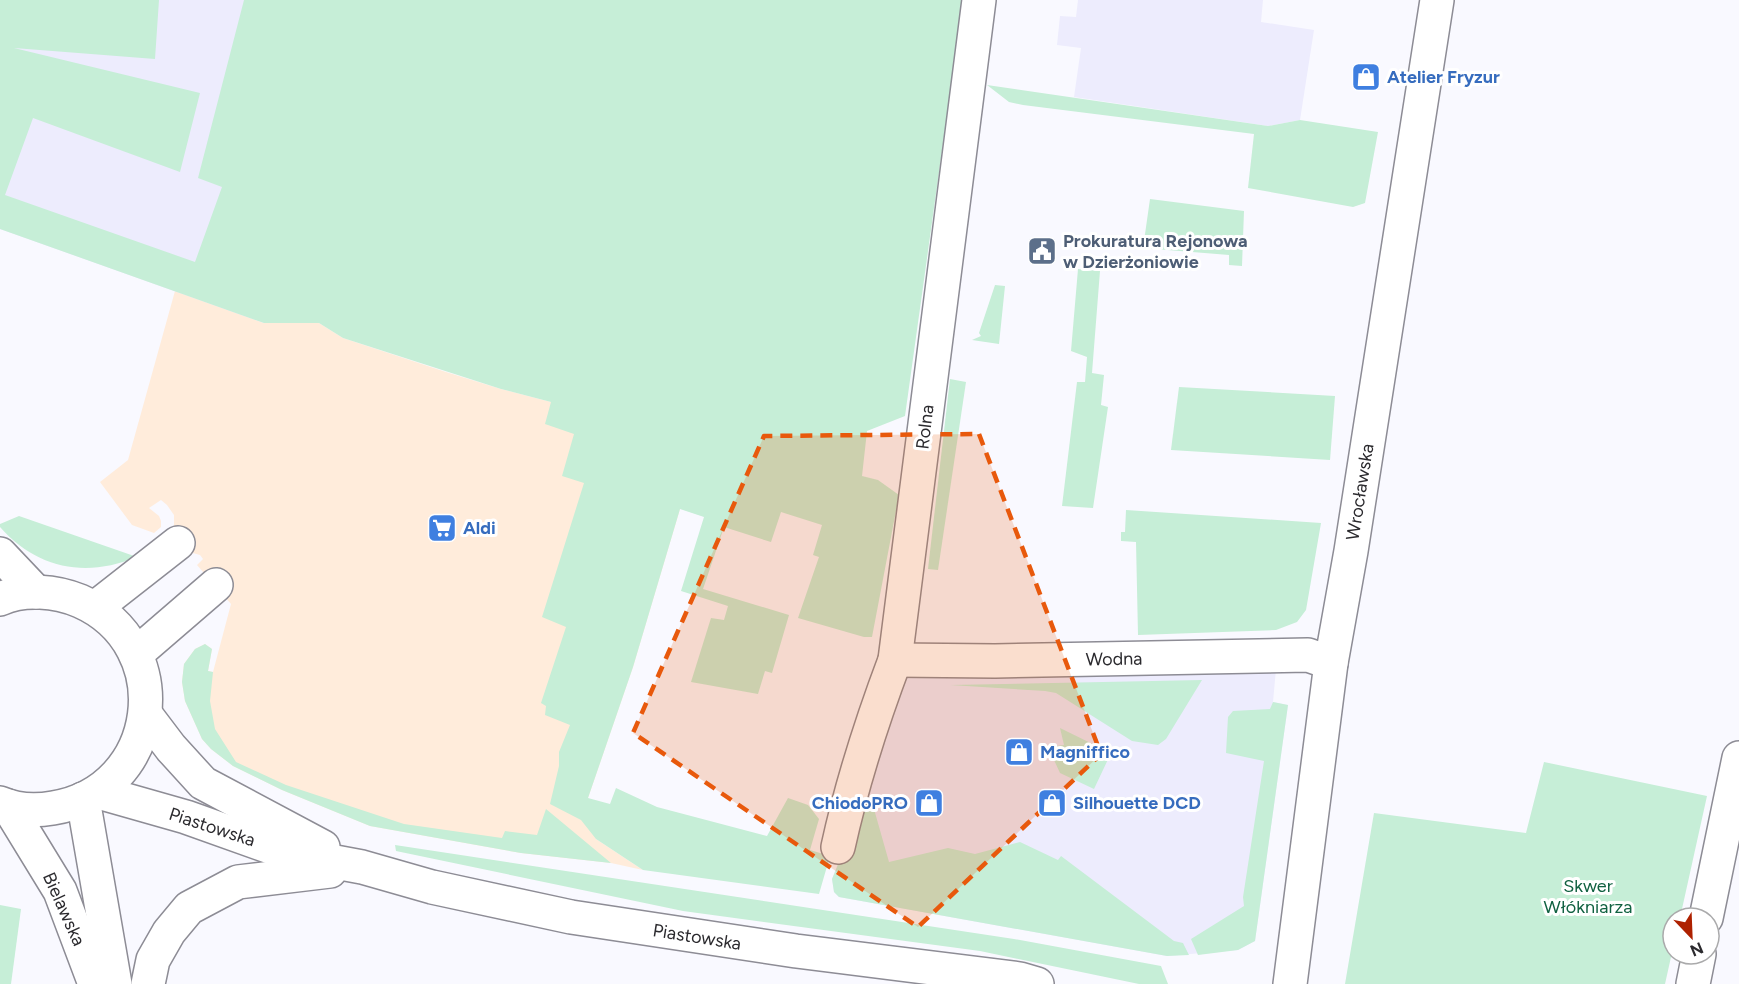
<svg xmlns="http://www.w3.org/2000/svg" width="1739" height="984" viewBox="0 0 1739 984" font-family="Figtree,sans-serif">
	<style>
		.commercial { fill: #ffecdb }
		.built { fill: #edecfd }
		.green { fill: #c6eed7 }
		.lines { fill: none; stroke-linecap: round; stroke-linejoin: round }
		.minor-casing { stroke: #8d8c95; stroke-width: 36 }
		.major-casing { stroke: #8d8c95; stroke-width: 36 }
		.minor { stroke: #fff; stroke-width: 33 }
		.major { stroke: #fff; stroke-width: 33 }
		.marked { fill: #e8590c; fill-opacity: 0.2; stroke: #e8590c; stroke-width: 4.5; stroke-dasharray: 12 8; stroke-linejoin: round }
		.labels { text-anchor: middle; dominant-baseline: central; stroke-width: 6; stroke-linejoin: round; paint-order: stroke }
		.shop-label { font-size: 18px; font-weight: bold; fill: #366cbe; stroke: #fff; text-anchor: start }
		.service-label { font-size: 18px; font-weight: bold; fill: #4e5e75; stroke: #fff; text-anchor: start }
		.street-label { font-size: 18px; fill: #2b2a2e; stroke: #fff }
		.park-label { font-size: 18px; fill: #106141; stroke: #fff }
	</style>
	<rect width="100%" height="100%" fill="#f9f9ff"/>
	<!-- commercial -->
	<path class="commercial" d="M 175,291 L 264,323 L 319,323 L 343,338 L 446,372 L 501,389 L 635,424 L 680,509 L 633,667 L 588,798 L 596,839 L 643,870 L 611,863 L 521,853 L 370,826 L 282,790 L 233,766 L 211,749 L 202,739 L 185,701 L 182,682 L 184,664 L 195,649 L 205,644 L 212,649 L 208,671 L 213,672 L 231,604 L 197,565 L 203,559 L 200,555 L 193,553 L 189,556 L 178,543 L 174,532 L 174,515 L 167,505 L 161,500 L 149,508 L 159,516 L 161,521 L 161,527 L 154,533 L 132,525 L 100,482 L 128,460 Z"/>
	<!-- built -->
	<g class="built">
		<path d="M 0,0 L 386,0 L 264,323 L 0,229 Z"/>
		<path d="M 1078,0 L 1263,0 L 1261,22 L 1314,30 L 1300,120 L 1268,126 L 1074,97 L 1081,48 L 1057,45 L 1060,16 L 1076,17 Z"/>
		<path d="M 1276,669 L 1273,702 L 1288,705 L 1255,941 L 1238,950 L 1167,956 L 839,897 L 834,892 L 832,879 L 881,750 L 904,676 Z"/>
	</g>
	<!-- green -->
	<g class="green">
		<path d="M 0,0 L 159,0 L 155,59 L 14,48 L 200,93 L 180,172 L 33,118 L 5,195 L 195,262 L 222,187 L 198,178 L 244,0 L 963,0 L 905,416 L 867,431 L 862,476 L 878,480 L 899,495 L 872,637 L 864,637 L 798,618 L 819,557 L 813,555 L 822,525 L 781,512 L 771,542 L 724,527 L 703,589 L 789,615 L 772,673 L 765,671 L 758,694 L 691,682 L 711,618 L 724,620 L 728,606 L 681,591 L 704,517 L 680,509 L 633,667 L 588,798 L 610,804 L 616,788 L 657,807 L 767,836 L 788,798 L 808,805 L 819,819 L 810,850 L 830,856 L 819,894 L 643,870 L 596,839 L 581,820 L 550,804 L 559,766 L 559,752 L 570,725 L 545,715 L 546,706 L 541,703 L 566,627 L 542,617 L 584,483 L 562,476 L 574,434 L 545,424 L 551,402 L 501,389 L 343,338 L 319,323 L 264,323 L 0,229 Z"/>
		<path d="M 987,85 L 1268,126 L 1300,120 L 1378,132 L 1365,203 L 1353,207 L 1248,188 L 1254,134 L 1023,105 L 1009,102 Z"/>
		<path d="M 1150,199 L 1244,211 L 1242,266 L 1229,265 L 1229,255 L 1143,248 Z"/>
		<path d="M 1078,269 L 1100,271 L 1092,373 L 1104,375 L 1101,405 L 1108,407 L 1093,508 L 1062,506 L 1077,382 L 1085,382 L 1087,357 L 1071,351 Z"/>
		<path d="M 995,285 L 1005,286 L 999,344 L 972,340 L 981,336 L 979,333 Z"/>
		<path d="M 950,379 L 966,382 L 938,570 L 928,569 Z"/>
		<path d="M 1179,387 L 1335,396 L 1330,460 L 1171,450 Z"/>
		<path d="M 1126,510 L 1321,523 L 1306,610 L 1297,622 L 1276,630 L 1138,635 L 1136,542 L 1121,541 L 1121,532 L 1125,532 Z"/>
		<path d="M 19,516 L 137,557 C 86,578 37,569 0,527 L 0,524 Z"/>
		<path d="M 205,644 L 212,649 L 208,671 L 213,672 L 210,701 L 215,729 L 236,762 L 286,785 L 404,824 L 502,838 L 505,831 L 537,835 L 546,809 L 611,863 L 521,853 L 370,826 L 282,790 L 233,766 L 211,749 L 202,739 L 185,701 L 182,682 L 184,664 L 195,649 Z"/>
		<path d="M 1202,680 L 1166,739 L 1158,745 L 1132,741 L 1056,693 L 1045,691 L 950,685 Z"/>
		<path d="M 1273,702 L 1288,705 L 1255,941 L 1238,950 L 1198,955 L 1191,939 L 1244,906 L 1243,897 L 1264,761 L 1226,753 L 1228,717 L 1233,711 L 1270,709 Z"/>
		<path d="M 1060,728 L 1111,753 L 1094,789 L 1060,773 L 1048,747 L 1064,745 Z"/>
		<path d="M 1544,762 L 1707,796 L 1680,918 L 1673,918 L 1673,948 L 1665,984 L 1345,984 L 1374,813 L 1526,833 Z"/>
		<path d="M 865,800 L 874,809 L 889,862 L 948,848 L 975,854 L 1020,842 L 1058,860 L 1061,856 L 1174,941 L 1183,943 L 1189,955 L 1167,956 L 839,897 L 834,892 L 832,879 Z"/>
		<path d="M 395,845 L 1014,939 L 1161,966 L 1168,984 L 1139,984 L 980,951 L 683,911 L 396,851 Z"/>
		<path d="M 0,905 L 21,909 L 11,984 L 0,984 Z"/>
	</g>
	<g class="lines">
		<!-- minor casing -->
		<g class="minor-casing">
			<g id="minor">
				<path d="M 95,608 L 178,543"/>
				<path d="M 136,654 L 216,585"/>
				<path d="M 895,660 L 995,661 L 1308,655 L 1331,663"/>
				<path d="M 146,715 L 171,748 L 203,783 L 323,847"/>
				<path d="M 98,792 L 186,817 L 287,853 L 362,867 L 432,887 L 571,917 L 796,951 L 1020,979 L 1037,984"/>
				<path d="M 838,847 C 852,783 872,721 895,660 L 979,0"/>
				<path d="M 1706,918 L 1739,758"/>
				<path d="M 148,984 L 153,960 L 169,932 L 189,908 L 238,882 L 330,871"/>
				<path d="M 1290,984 L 1331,663 L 1351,551 L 1437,0"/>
				<path d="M 1693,984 L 1699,954"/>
			</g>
		</g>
		<!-- major casing -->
		<g class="major-casing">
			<g id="major">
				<path d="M 0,554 L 36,592"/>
				<path d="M 0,599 C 24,588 56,591 80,601 C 180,645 161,791 53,808 C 36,811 16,810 0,803"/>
				<path d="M 83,799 L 115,984"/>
				<path d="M 8,806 L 60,891 L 95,984"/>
			</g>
		</g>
		<!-- minor -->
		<use href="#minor" class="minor"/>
		<!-- major -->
		<use href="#major" class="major"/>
	</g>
	<!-- marked area -->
	<path class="marked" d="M 979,434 L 1101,754 L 918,927 L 633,733 L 764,436 Z"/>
	<!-- icons -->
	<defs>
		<g id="shop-square" transform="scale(1.5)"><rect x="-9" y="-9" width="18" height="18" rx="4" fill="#3f7fe0" stroke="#fff"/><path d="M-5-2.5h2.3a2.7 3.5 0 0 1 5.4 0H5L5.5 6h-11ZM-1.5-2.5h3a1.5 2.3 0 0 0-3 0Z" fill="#fff"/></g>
		<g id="civic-square" transform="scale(1.5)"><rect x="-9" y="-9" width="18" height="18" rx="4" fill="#5c6f8a" stroke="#fff"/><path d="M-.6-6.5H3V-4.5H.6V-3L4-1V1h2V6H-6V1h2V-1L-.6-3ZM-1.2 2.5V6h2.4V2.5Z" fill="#fff"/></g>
		<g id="supermarket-square" transform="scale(1.5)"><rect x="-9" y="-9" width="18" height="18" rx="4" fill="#3f7fe0" stroke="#fff"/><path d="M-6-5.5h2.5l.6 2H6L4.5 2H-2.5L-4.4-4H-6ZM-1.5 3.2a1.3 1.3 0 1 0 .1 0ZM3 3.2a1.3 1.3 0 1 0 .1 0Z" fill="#fff"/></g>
	</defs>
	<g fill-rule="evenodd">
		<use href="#shop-square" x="1366" y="77"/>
		<use href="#civic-square" x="1042" y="251"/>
		<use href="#supermarket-square" x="442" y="528"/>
		<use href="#shop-square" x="1019" y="752"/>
		<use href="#shop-square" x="929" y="803"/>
		<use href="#shop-square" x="1052" y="803"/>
	</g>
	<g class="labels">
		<!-- shop labels -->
		<g class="shop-label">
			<text x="1387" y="77">Atelier Fryzur</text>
			<text x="463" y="528">Aldi</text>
			<text x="1040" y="752">Magniffico</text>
			<text x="908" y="803" text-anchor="end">ChiodoPRO</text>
			<text x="1073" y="803">Silhouette DCD</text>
		</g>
		<!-- service labels -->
		<g class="service-label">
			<text x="1063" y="241">Prokuratura Rejonowa<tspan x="1063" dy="21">w Dzierżoniowie</tspan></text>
		</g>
		<!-- street labels -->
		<g class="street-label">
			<text transform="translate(925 427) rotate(-83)">Rolna</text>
			<text transform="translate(1360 492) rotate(-81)">Wrocławska</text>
			<text transform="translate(1114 659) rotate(-1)">Wodna</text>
			<text transform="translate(212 827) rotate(18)">Piastowska</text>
			<text transform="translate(64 909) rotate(66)">Bielawska</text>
			<text transform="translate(697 937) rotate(9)">Piastowska</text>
		</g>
		<!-- park labels -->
		<g class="park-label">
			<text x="1588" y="886">Skwer<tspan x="1588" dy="21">Włókniarza</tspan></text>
		</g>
	</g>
	<!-- north arrow -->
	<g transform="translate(1691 936) rotate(157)"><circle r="28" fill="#ffffff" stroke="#aaaaab" stroke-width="1.5"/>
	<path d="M0-4.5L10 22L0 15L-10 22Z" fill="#ae2100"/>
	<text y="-9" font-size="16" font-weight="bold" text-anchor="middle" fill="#2b2a2e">N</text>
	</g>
</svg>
